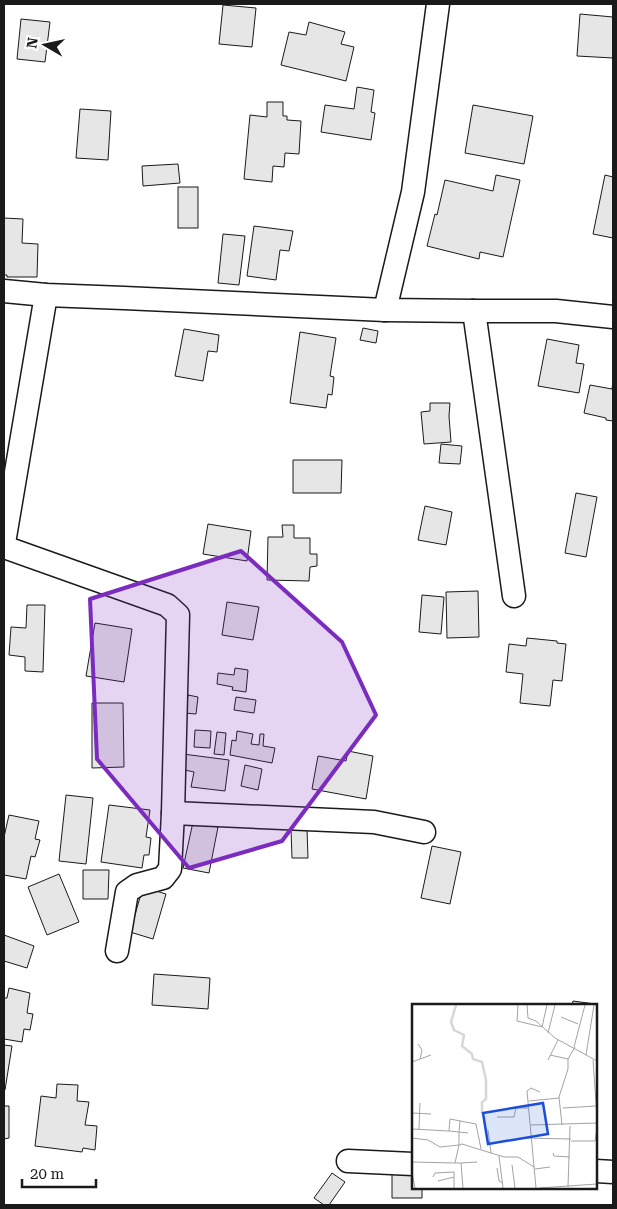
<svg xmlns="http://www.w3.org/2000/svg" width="617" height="1209" viewBox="0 0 617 1209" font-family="'Roboto Serif',serif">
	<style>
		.building { fill: #e6e6e6; stroke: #1a1a1a }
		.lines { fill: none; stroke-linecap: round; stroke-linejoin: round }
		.minor-casing { stroke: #1a1a1a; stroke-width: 25 }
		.minor { stroke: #fff; stroke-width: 22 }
		.marked { fill: #7b2cbf; fill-opacity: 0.2; stroke: #7b2cbf; stroke-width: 4; stroke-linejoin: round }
		.inset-river { fill: none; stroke: #d7d7d7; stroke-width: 2.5 }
		.inset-road { fill: none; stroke: #a3a3a3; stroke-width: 1 }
		.view { fill: #1d4ed8; fill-opacity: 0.15; stroke: #1d4ed8; stroke-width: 2.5 }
		.inset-edge { fill: none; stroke: #1a1a1a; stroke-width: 2.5 }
	</style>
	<rect width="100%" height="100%" fill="#fff"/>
	<!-- building -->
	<g class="building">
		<path d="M 223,5 L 256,8 L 252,47 L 219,44 Z"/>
		<path d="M 580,14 L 613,17 L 613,58 L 577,56 Z"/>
		<path d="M 21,19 L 50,22 L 45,62 L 17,59 Z"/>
		<path d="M 309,22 L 345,32 L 341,44 L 354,47 L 346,81 L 281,65 L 289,32 L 306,35 Z"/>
		<path d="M 357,87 L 374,90 L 371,112 L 375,113 L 371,140 L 321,132 L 325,105 L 354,109 Z"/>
		<path d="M 267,102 L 283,102 L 283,116 L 287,116 L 287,120 L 301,121 L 299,154 L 285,153 L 284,167 L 273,166 L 272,182 L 244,179 L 250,115 L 267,117 Z"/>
		<path d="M 473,105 L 533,116 L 524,164 L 465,153 Z"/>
		<path d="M 80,109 L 111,111 L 108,160 L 76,158 Z"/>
		<path d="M 178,164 L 180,183 L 143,186 L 142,166 Z"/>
		<path d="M 496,175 L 520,180 L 503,257 L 480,252 L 479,259 L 427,246 L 435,214 L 437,215 L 445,180 L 493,191 Z"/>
		<path d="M 605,175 L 613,177 L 613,238 L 593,234 Z"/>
		<rect x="178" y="187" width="20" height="41"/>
		<path d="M 4,218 L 23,219 L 22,243 L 38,244 L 37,277 L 7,277 L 7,275 L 4,275 Z"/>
		<path d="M 254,226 L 293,231 L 289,251 L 280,250 L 276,280 L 247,276 Z"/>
		<path d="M 223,234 L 245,236 L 239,285 L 218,283 Z"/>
		<path d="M 363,328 L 378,331 L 376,343 L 360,340 Z"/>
		<path d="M 184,329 L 219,335 L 217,352 L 208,351 L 203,381 L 175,376 Z"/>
		<path d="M 300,332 L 336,338 L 330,376 L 334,377 L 332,395 L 328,394 L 326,408 L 290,403 Z"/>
		<path d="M 547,339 L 579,345 L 576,363 L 584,364 L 579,393 L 538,386 Z"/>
		<path d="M 613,381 L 613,421 L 606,420 L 606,418 L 584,413 L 590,385 L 612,389 Z"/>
		<path d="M 430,403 L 450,403 L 449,416 L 451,442 L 424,444 L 421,412 L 430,411 Z"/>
		<path d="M 441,444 L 462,446 L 460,464 L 439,463 Z"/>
		<path d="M 293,460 L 342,460 L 341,493 L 293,493 Z"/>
		<path d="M 576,493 L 597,497 L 586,557 L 565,553 Z"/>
		<path d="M 425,506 L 452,512 L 446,545 L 418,540 Z"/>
		<path d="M 208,524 L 251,531 L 247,561 L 203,554 Z"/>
		<path d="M 282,525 L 294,525 L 294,538 L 310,538 L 310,554 L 317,554 L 317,566 L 310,567 L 309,581 L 267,580 L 268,537 L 283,537 Z"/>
		<path d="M 478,591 L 479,637 L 447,638 L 446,592 Z"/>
		<path d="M 422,595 L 444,597 L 441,634 L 419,632 Z"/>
		<path d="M 227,602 L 259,607 L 253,640 L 222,635 Z"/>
		<path d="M 27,605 L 45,605 L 43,672 L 25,671 L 25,657 L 9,655 L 11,627 L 26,628 Z"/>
		<path d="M 95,623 L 132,629 L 124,682 L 86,676 Z"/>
		<path d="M 527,638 L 557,641 L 557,643 L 566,644 L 562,681 L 553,680 L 550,706 L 520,703 L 523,674 L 506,672 L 509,644 L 526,646 Z"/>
		<path d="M 235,668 L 248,670 L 246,692 L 232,690 L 233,687 L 217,684 L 218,673 L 234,675 Z"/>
		<path d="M 188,695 L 198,697 L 196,714 L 185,713 Z"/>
		<path d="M 236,697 L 256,700 L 254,713 L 234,710 Z"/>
		<path d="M 92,703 L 123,703 L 124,767 L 92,768 Z"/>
		<path d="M 195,730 L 211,731 L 210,748 L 194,747 Z"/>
		<path d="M 237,731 L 253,734 L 251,744 L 259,745 L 260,734 L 264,734 L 263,746 L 275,748 L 272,763 L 230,755 L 232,740 L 236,741 Z"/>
		<path d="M 217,732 L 226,733 L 224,755 L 214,754 Z"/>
		<path d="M 348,751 L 373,756 L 366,799 L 312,789 L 318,756 L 346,761 Z"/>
		<path d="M 183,754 L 229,760 L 225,791 L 191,787 L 194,772 L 180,769 Z"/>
		<path d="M 245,765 L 262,769 L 258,790 L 241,786 Z"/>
		<path d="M 66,795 L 93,798 L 86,864 L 59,861 Z"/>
		<path d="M 109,805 L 150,810 L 146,837 L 151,838 L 149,855 L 144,855 L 142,868 L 101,862 Z"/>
		<path d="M 9,815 L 39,821 L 35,839 L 40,840 L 35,857 L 31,856 L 26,879 L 4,875 L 4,837 Z"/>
		<path d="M 193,822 L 218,827 L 209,873 L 183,868 Z"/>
		<path d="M 307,829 L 308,858 L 292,858 L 291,830 Z"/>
		<path d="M 432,846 L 461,852 L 450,904 L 421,898 Z"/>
		<path d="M 83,870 L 109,870 L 108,899 L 83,899 Z"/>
		<path d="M 59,874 L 79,922 L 47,935 L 28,887 Z"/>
		<path d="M 143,887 L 166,894 L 153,939 L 130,932 Z"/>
		<path d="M 4,935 L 34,946 L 27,968 L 4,961 Z"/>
		<path d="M 154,974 L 210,978 L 208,1009 L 152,1005 Z"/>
		<path d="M 9,988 L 30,993 L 27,1013 L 33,1014 L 30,1030 L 24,1029 L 22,1042 L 4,1039 L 4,998 L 7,998 Z"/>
		<path d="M 573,1001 L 595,1004 L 595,1005 L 572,1005 Z"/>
		<path d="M 4,1045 L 12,1046 L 5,1090 L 4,1090 Z"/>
		<path d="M 57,1084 L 78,1085 L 77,1101 L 89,1102 L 85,1125 L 97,1126 L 95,1150 L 83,1148 L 82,1152 L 35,1146 L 41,1096 L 56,1098 Z"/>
		<path d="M 4,1106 L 9,1106 L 9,1138 L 4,1139 Z"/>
		<path d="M 332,1173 L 345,1182 L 329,1205 L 324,1205 L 314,1198 Z"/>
		<path d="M 392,1173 L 413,1173 L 413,1188 L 422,1188 L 422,1198 L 392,1198 Z"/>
	</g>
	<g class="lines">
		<!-- minor casing -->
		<g class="minor-casing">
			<g id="minor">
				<path d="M 4,291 L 46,295 L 124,298 L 385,310 L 474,311 L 556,311 L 613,317"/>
				<path d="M 385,310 L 413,192 L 438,4"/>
				<path d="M 474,311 L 514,596"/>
				<path d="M 4,543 L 46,295"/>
				<path d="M 4,547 L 167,605 L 178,615 L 173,813 L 170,869 L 163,878 L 137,885 L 127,892 L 117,951"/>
				<path d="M 173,813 L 374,822 L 424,832"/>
				<path d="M 348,1161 L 413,1164"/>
				<path d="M 596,1171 L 613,1172"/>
			</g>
		</g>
		<!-- minor -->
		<use href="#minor" class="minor"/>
	</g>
	<!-- marked area -->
	<path class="marked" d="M 241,551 L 342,642 L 376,715 L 282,841 L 189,868 L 97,759 L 90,599 Z"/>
	<!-- overview -->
	<g transform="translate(412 1004)">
		<rect width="185" height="185" fill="#fff"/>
		<path class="inset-river" d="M 44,1 L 39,18 L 42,26 L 52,31 L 50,42 L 60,50 L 61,55 L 70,58 L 74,76 L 74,95 L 70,98 L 70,109"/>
		<path class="inset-road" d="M 106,1 L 105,17 L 130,23M 115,1 L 116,14 L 124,17 L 143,34 L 185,57M 149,13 L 166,20M 130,23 L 135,1M 136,29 L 143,1M 6,40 L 10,46 L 8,55M 162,43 L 173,1M 138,51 L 156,55M 174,51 L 182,1M 136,56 L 146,36M 181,56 L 185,112M 0,58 L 19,51M 117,97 L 147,94M 151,104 L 184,102M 0,109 L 19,110M 85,113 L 102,113 L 104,104 L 117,104M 48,117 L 47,128 L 56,129M 119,121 L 185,119M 150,121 L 147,93 L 156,65 L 156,55 L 163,43M 0,125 L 37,127 L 38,115 L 64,120 L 69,145M 7,125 L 8,99M 76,126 L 79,149M 0,134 L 16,136 L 28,143 L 47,141 L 47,128 L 37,127M 112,134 L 159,135M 159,137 L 183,137 L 185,124M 141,149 L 142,152 L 158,153M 87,152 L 91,184M 0,158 L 43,159 L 47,141 L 50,140 L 92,153 L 106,153 L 122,163M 43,159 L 49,159 L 51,184M 49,159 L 65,158M 100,161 L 103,184M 85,164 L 87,177 L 91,179M 123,165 L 138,163M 0,169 L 3,184M 21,173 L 23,169 L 42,168 L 42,184M 26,177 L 42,173M 156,183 L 158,122M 124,184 L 115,87 L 119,84 L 128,88M 127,184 L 185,180"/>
		<path class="view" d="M 131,99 L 136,130 L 76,140 L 71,109 Z"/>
		<rect width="185" height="185" class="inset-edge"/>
	</g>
	<!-- border -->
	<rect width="617" height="1209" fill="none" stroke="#1a1a1a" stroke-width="10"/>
	<!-- north arrow -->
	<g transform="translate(45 45) rotate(279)" stroke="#ffffff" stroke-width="4" paint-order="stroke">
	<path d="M0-4L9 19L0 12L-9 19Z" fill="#1a1a1a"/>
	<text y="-8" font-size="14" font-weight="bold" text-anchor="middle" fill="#1a1a1a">N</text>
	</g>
	<!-- scale -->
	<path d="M22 1179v8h74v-8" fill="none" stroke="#1a1a1a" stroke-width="2.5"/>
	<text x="30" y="1179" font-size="15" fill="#1a1a1a" stroke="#ffffff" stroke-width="4" paint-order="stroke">20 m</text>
</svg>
